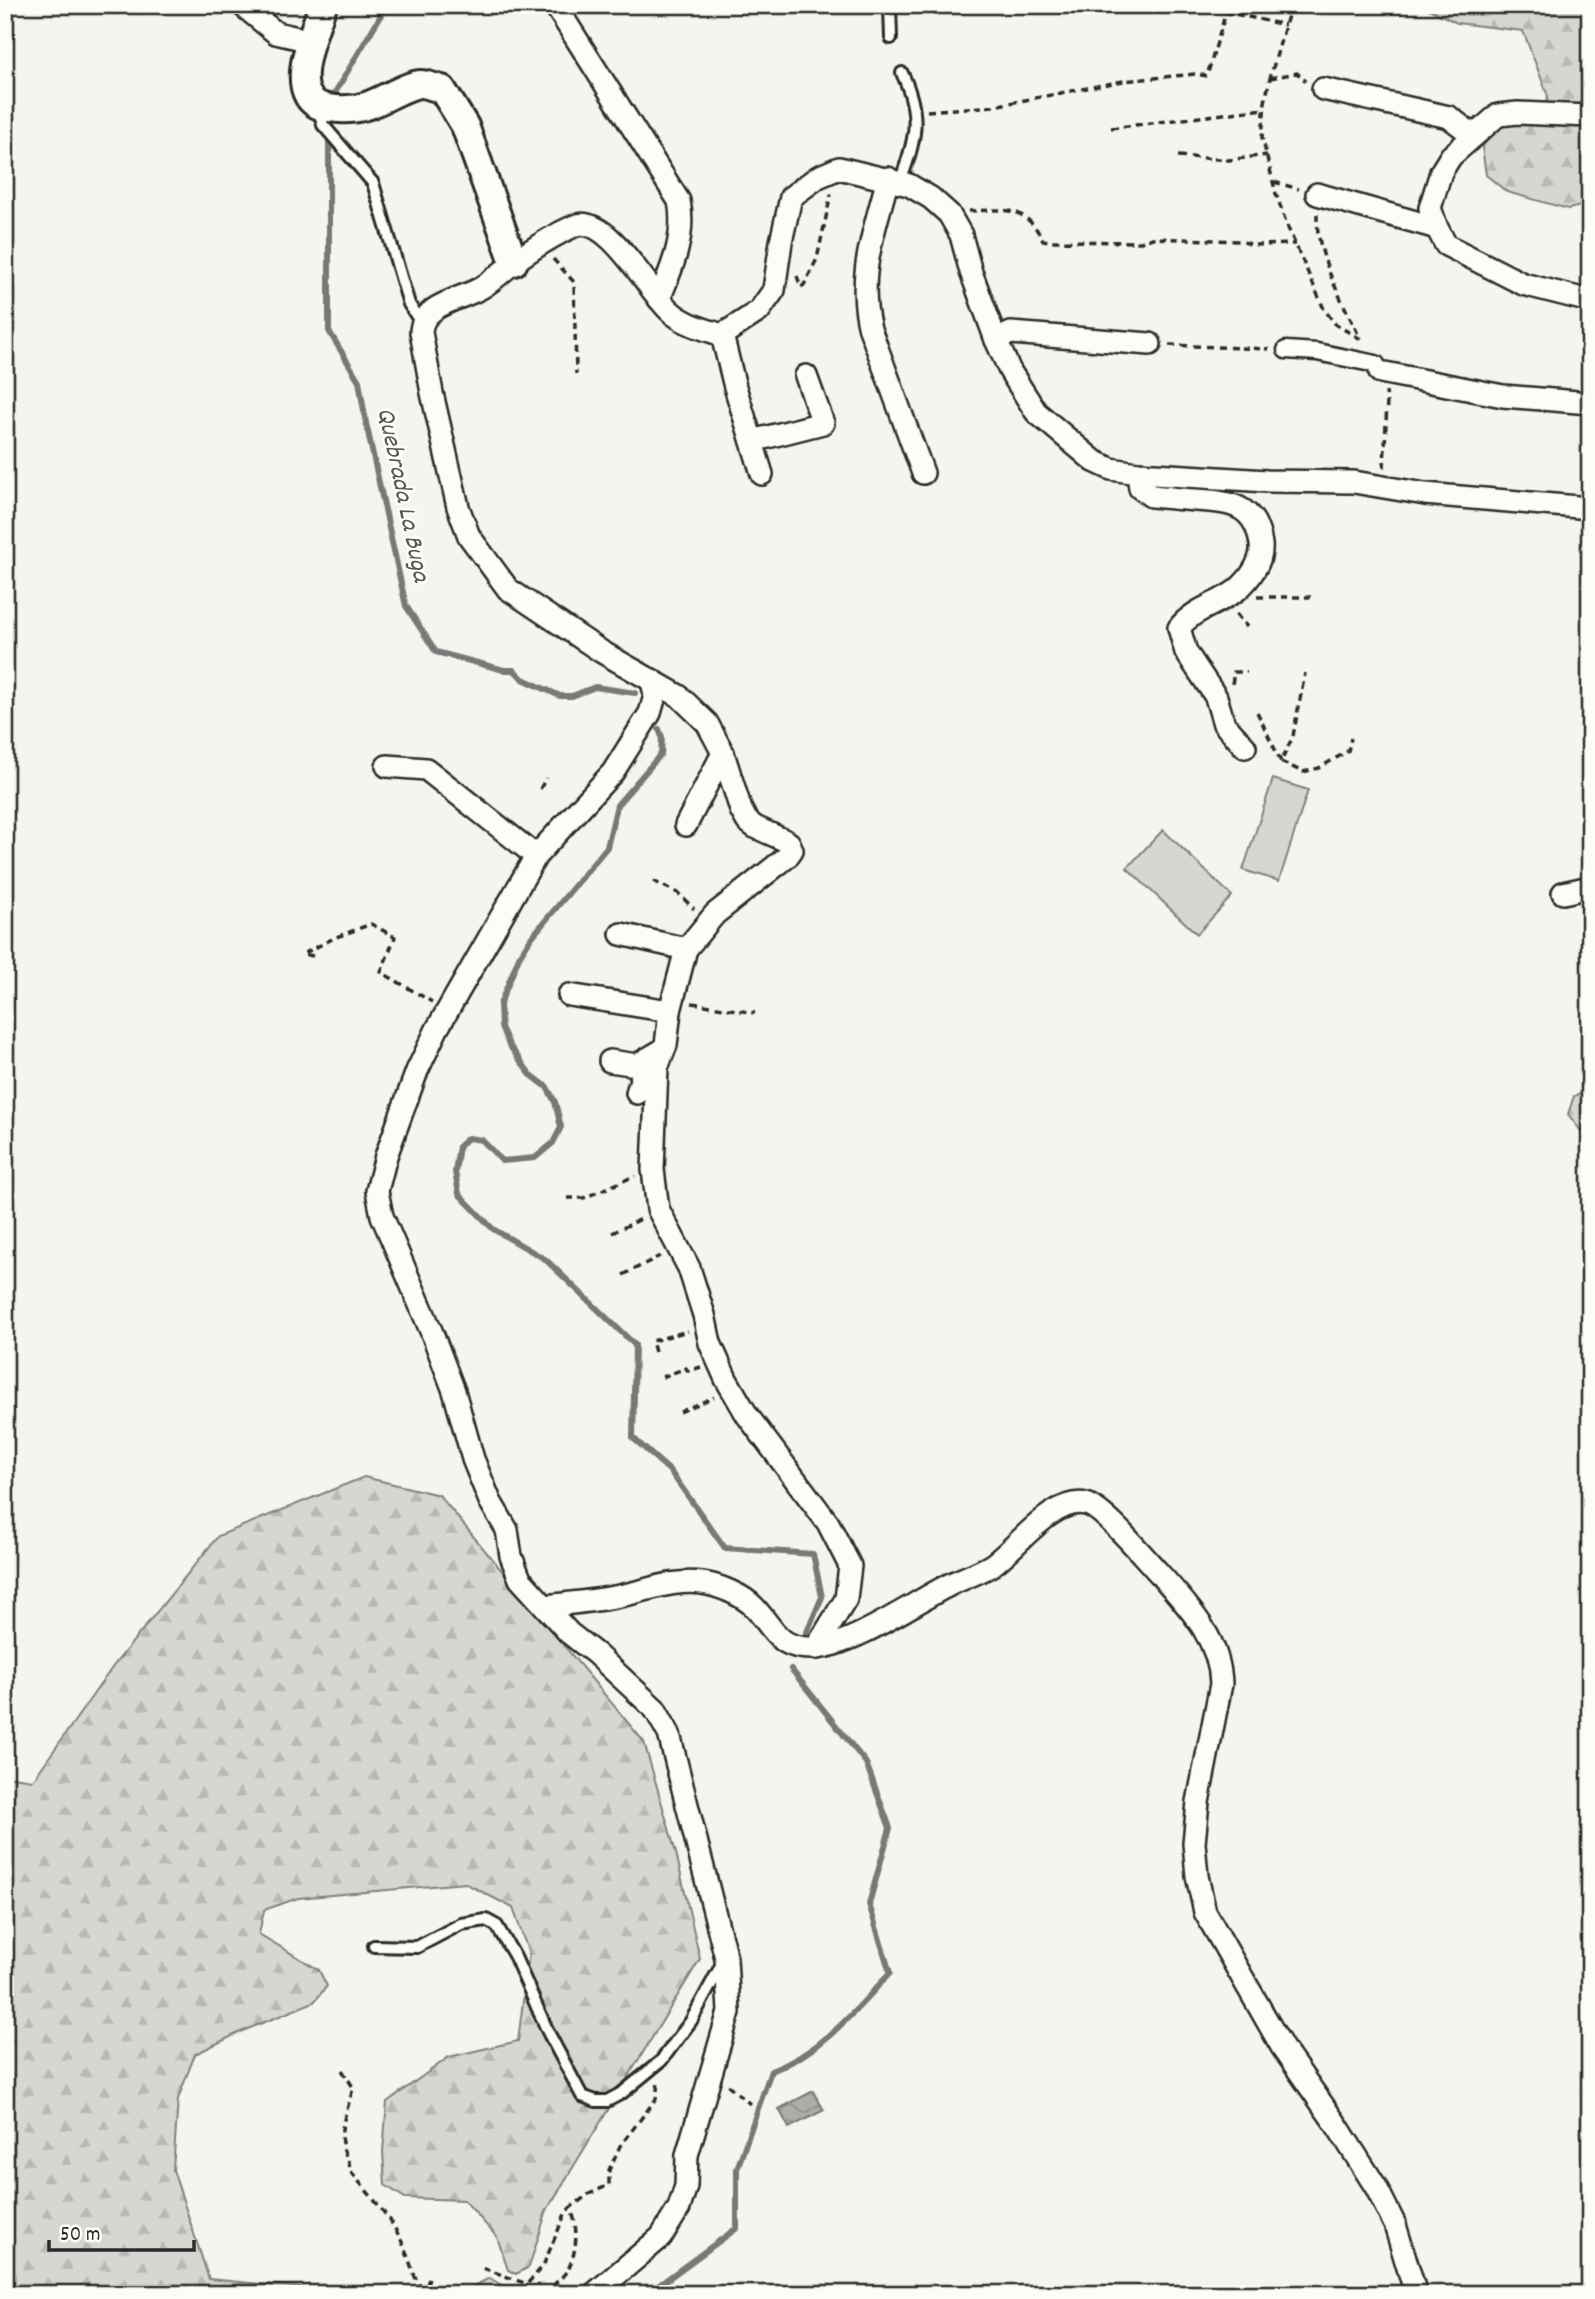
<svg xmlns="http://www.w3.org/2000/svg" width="1595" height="2299" viewBox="0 0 1595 2299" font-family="Dekko,sans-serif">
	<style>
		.forest { fill: url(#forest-firs); stroke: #81807e; stroke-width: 2 }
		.pitch { fill: #d7d6d2; stroke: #81807e; stroke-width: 2 }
		.water { fill: url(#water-waves); stroke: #797877; stroke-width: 2 }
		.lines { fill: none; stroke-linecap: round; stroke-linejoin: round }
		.stream { stroke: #797877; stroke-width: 6 }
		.service-casing { stroke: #2b2b2b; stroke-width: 16 }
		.pedestrian-casing { stroke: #2b2b2b; stroke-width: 21 }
		.minor-casing { stroke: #2b2b2b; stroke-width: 26 }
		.tertiary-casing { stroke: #2b2b2b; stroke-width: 32 }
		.path { stroke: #2b2b2b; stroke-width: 3.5; stroke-dasharray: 7 5; stroke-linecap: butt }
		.service { stroke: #fdfcf7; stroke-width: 10 }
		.pedestrian { stroke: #fdfcf7; stroke-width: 16 }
		.minor { stroke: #fdfcf7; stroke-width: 21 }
		.tertiary { stroke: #fdfcf7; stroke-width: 26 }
		.labels { text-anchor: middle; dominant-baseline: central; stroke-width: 5; stroke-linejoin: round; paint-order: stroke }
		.water-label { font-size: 26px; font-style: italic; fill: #585857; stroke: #fdfcf7 }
	</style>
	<defs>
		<pattern id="forest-firs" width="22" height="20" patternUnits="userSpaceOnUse" patternTransform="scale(1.75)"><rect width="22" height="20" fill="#d7d6d2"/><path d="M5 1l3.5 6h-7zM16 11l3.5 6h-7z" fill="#b9b8b4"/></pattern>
		<pattern id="water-waves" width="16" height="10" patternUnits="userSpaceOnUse" patternTransform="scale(1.75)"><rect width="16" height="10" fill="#adaca9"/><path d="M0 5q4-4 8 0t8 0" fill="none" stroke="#8d8c8a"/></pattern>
	</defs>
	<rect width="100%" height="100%" fill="#f5f4ef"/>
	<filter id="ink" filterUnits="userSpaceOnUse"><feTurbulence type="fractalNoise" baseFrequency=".0143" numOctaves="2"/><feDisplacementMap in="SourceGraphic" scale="14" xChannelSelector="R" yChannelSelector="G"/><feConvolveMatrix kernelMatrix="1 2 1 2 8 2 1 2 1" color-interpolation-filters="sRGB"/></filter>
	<g filter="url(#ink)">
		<!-- forest -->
		<g class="forest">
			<path d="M 1421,5 L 1590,5 L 1590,204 L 1568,209 L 1507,192 L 1486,175 L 1482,147 L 1496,130 L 1547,101 L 1548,96 L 1523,31 L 1457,23 Z"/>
			<path d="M 1590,1091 L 1590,1133 L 1580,1130 L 1568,1114 L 1574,1096 Z"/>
			<path d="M 364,1477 L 439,1495 L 644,1742 L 676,1853 L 700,1959 L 547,2210 L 529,2267 L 516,2274 L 508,2270 L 497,2237 L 464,2200 L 405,2198 L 385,2185 L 383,2152 L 387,2102 L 449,2057 L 518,2041 L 529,1954 L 513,1908 L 465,1883 L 298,1898 L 264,1910 L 259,1934 L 319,1970 L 327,1986 L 314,2002 L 245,2030 L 195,2054 L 178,2099 L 173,2170 L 209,2279 L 369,2294 L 5,2294 L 5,1776 L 33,1780 L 114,1665 L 218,1536 Z"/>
			<path d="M 490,2278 L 501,2285 L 500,2294 L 457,2294 Z"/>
		</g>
		<!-- pitch -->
		<g class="pitch">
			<path d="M 1273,779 L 1308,790 L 1279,881 L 1243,870 Z"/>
			<path d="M 1163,830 L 1232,896 L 1197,934 L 1127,868 Z"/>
		</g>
		<!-- water -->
		<path class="water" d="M 813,2091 L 824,2110 L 789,2128 L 779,2109 Z"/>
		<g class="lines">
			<!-- stream -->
			<g class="stream">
				<path d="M 330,101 L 381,15 L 378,5"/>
				<path d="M 329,134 L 329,331 L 359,381 L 366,423 L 406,606 L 436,652 L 504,670 L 514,670 L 523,679 L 560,696 L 572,696 L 595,687 L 635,693"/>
				<path d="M 659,729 L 662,737 L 661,754 L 617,805 L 607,847 L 531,938 L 519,957 L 500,1004 L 501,1027 L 509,1045 L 530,1074 L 547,1087 L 555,1102 L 561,1127 L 553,1143 L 535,1158 L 502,1161 L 482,1140 L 468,1138 L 459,1146 L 455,1172 L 459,1194 L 493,1229 L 545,1259 L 635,1345 L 633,1438 L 670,1471 L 725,1548 L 813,1554 L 822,1597 L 804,1639"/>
				<path d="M 639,2294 L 658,2286 L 737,2228 L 737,2169 L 771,2071 C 821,2053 855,2011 890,1973 L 869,1904 L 890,1828 L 866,1763 L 791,1669"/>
			</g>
			<!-- service casing -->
			<g class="service-casing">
				<g id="service">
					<path d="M 890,5 L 891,38"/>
					<path d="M 318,106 L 323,125 L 373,183 L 409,304 L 421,323"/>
					<path d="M 900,182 C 916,139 922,116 902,73"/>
					<path d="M 374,1946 L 417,1947 L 461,1924 L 486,1920 L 497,1926 L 515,1957 L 548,2032 L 582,2096 L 596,2101 L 607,2101 L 622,2093 L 661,2061 L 691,2021 L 722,1964"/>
				</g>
			</g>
			<!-- pedestrian casing -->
			<g class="pedestrian-casing">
				<path id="pedestrian" d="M 1286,350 L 1317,352 L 1376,364"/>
			</g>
			<!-- minor casing -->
			<g class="minor-casing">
				<g id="minor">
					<path d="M 242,5 L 276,33 L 311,41"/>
					<path d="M 555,5 L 679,201 C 686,236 672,268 659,299"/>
					<path d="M 1323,89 L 1449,117 L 1473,135"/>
					<path d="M 1590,116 L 1518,113 L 1498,115 L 1451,156 L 1441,172 L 1430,208 L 1437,228 L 1446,245 L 1523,284 L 1590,301"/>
					<path d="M 888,178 C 875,230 856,275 870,329 L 923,473"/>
					<path d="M 1317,194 L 1437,228"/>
					<path d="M 722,335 L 735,387 L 762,474"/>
					<path d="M 996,340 L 1011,333 L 1150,344"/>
					<path d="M 1380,372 L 1503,396 L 1590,403"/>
					<path d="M 752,441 L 823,423 L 806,376"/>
					<path d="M 1138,473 L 1140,488 L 1151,496 C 1165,497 1179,499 1194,500 C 1229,502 1255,503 1261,544 C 1263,561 1250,579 1237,590 C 1219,604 1193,609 1179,628 L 1186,652 L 1216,697 L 1224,724 L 1245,747"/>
					<path d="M 387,766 L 426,769 L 536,856"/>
					<path d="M 686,825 L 723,753"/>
					<path d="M 1563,893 L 1590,887"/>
					<path d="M 621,934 L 686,949"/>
					<path d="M 569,995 L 670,1011"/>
					<path d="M 610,1061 L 637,1065 L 664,1049"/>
					<path d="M 637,1093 L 647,1059"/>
					<path d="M 545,1606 C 571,1603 598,1601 624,1595 C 648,1590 676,1579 702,1583 C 718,1585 743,1595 754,1607 C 775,1629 777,1650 816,1648 C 854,1645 913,1603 949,1585 C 963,1578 979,1573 992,1565 C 1017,1548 1053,1497 1086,1504 C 1103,1508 1145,1558 1158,1572 C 1187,1605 1220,1638 1221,1684 L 1198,1802 L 1194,1843 L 1197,1876 L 1205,1912 L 1282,2047 L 1336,2124 L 1376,2187 L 1395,2225 L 1416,2294"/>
					<path d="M 816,1648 L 846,1599 L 850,1566 L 828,1523 L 747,1415 L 726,1379 L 710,1343 L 704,1315 L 689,1268 L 658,1209 L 653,1170 L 657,1068 L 666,1045 L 670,1011 L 686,949 L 715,914 L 787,857 L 792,850 L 789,843 L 784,840 L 755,827 L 747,821 L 741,810 L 723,753 L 707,723 L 679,696 L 602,652 L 508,589 L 469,536 L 458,507 L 432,393 L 421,332 C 422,304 460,300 481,288 C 493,281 503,271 514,262 C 532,249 554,235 574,226 C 607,212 648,291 669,310 C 683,324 704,329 722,335 L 759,311 L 774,290 L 781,242 L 791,197 L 818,177 L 839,168 L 909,185 L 931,198 L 949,214 L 961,235 L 971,272 L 996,340 L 1010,371 L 1036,412 L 1094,461 L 1111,469 L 1138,473 L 1267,481 L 1354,482 L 1425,494 L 1590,508"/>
					<path d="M 594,2294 L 661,2237 L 679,2208 L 686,2186 L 687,2155 L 729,2012 L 726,1958 L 669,1734 L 655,1709 L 596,1654 L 569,1633 L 520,1579 L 511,1556 L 507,1530 L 490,1501 L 473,1459 L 454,1391 L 432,1333 L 382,1216 L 377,1191 L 386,1156 L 417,1071 L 437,1029 L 536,856 L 613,772 L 650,713 L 655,696 L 652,680"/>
				</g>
			</g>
			<!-- tertiary casing -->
			<g class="tertiary-casing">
				<path id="tertiary" d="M 323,5 C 314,32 282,101 328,108 C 341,110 353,110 366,106 C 380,102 408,84 421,84 C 427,84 435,88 442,89 L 465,126 L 514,262"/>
			</g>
			<!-- path -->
			<g class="path">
				<path d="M 1291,5 L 1270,78 L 1265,102 L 1262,137 L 1276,194 L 1288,228 L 1324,309 L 1336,325 L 1361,339"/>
				<path d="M 1270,78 L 1297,73 L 1306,81"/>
				<path d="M 927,111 L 994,106 L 1123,81 L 1195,74 L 1207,76 L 1226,12 L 1285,25"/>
				<path d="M 1111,128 L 1264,109"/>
				<path d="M 1178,156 L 1229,160 L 1267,155"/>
				<path d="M 1274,182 L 1299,189"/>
				<path d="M 969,211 C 1005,210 1024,204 1043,240 L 1049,241 L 1141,242 L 1152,238 L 1241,241 L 1253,245 L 1295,244"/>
				<path d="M 1317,214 C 1316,256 1342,300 1360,338"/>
				<path d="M 553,259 L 574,282 L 576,374"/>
				<path d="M 797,276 L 801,287 L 804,285 L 817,259 L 831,194"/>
				<path d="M 1169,345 L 1269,349"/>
				<path d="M 1384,468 L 1387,401 L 1386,392"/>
				<path d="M 1257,597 L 1311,597"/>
				<path d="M 1236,614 L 1247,627"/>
				<path d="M 1232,684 L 1234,672 L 1247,672"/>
				<path d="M 1257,712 L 1281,762 L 1293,736 L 1305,673"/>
				<path d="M 1281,762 L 1303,772 L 1319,768 L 1348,751 L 1351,738"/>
				<path d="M 540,789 L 546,778"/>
				<path d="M 653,881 L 678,893 L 694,909"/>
				<path d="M 313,956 L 303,954 L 334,938 L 371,924 L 395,937 L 381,972 L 432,1002"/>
				<path d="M 692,1003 L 755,1013"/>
				<path d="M 567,1198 L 584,1198 L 635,1176"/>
				<path d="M 612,1233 L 641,1219"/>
				<path d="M 623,1275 L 660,1256"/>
				<path d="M 655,1352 L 652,1341 L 688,1331"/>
				<path d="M 662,1377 L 686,1368 L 688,1371 L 701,1367"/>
				<path d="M 680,1412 L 714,1397"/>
				<path d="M 342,2070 L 353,2087 C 350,2105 339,2125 342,2143 C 343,2153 350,2160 350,2170 C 367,2193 387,2212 400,2238 C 408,2253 411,2270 419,2285 L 426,2286 L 429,2278"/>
				<path d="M 728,2085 L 750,2104"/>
				<path d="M 483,2268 L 527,2284 L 543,2266 L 565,2214 L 570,2208"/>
				<path d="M 544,2294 C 551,2286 563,2278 568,2269 C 577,2253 579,2224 570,2208 L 589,2194 L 609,2185 L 609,2170 L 620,2146 L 656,2099 L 658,2082"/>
			</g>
			<!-- service -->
			<use href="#service" class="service"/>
			<!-- pedestrian -->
			<use href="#pedestrian" class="pedestrian"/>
			<!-- minor -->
			<use href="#minor" class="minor"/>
			<!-- tertiary -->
			<use href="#tertiary" class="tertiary"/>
		</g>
	</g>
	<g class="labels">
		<!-- water labels -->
		<g class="water-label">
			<text transform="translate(402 495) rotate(78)">Quebrada La Buga</text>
		</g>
	</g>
	<!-- margin -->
	<rect width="1595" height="2299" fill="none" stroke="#fdfcf7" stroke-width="28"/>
	<rect x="14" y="14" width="1567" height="2271" fill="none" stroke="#2b2b2b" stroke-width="2.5" filter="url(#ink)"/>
	<!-- scale -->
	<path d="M49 2240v10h145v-10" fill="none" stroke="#2b2b2b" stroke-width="3.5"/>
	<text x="60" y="2240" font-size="21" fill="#2b2b2b" stroke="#fdfcf7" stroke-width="5" paint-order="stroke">50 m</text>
</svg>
